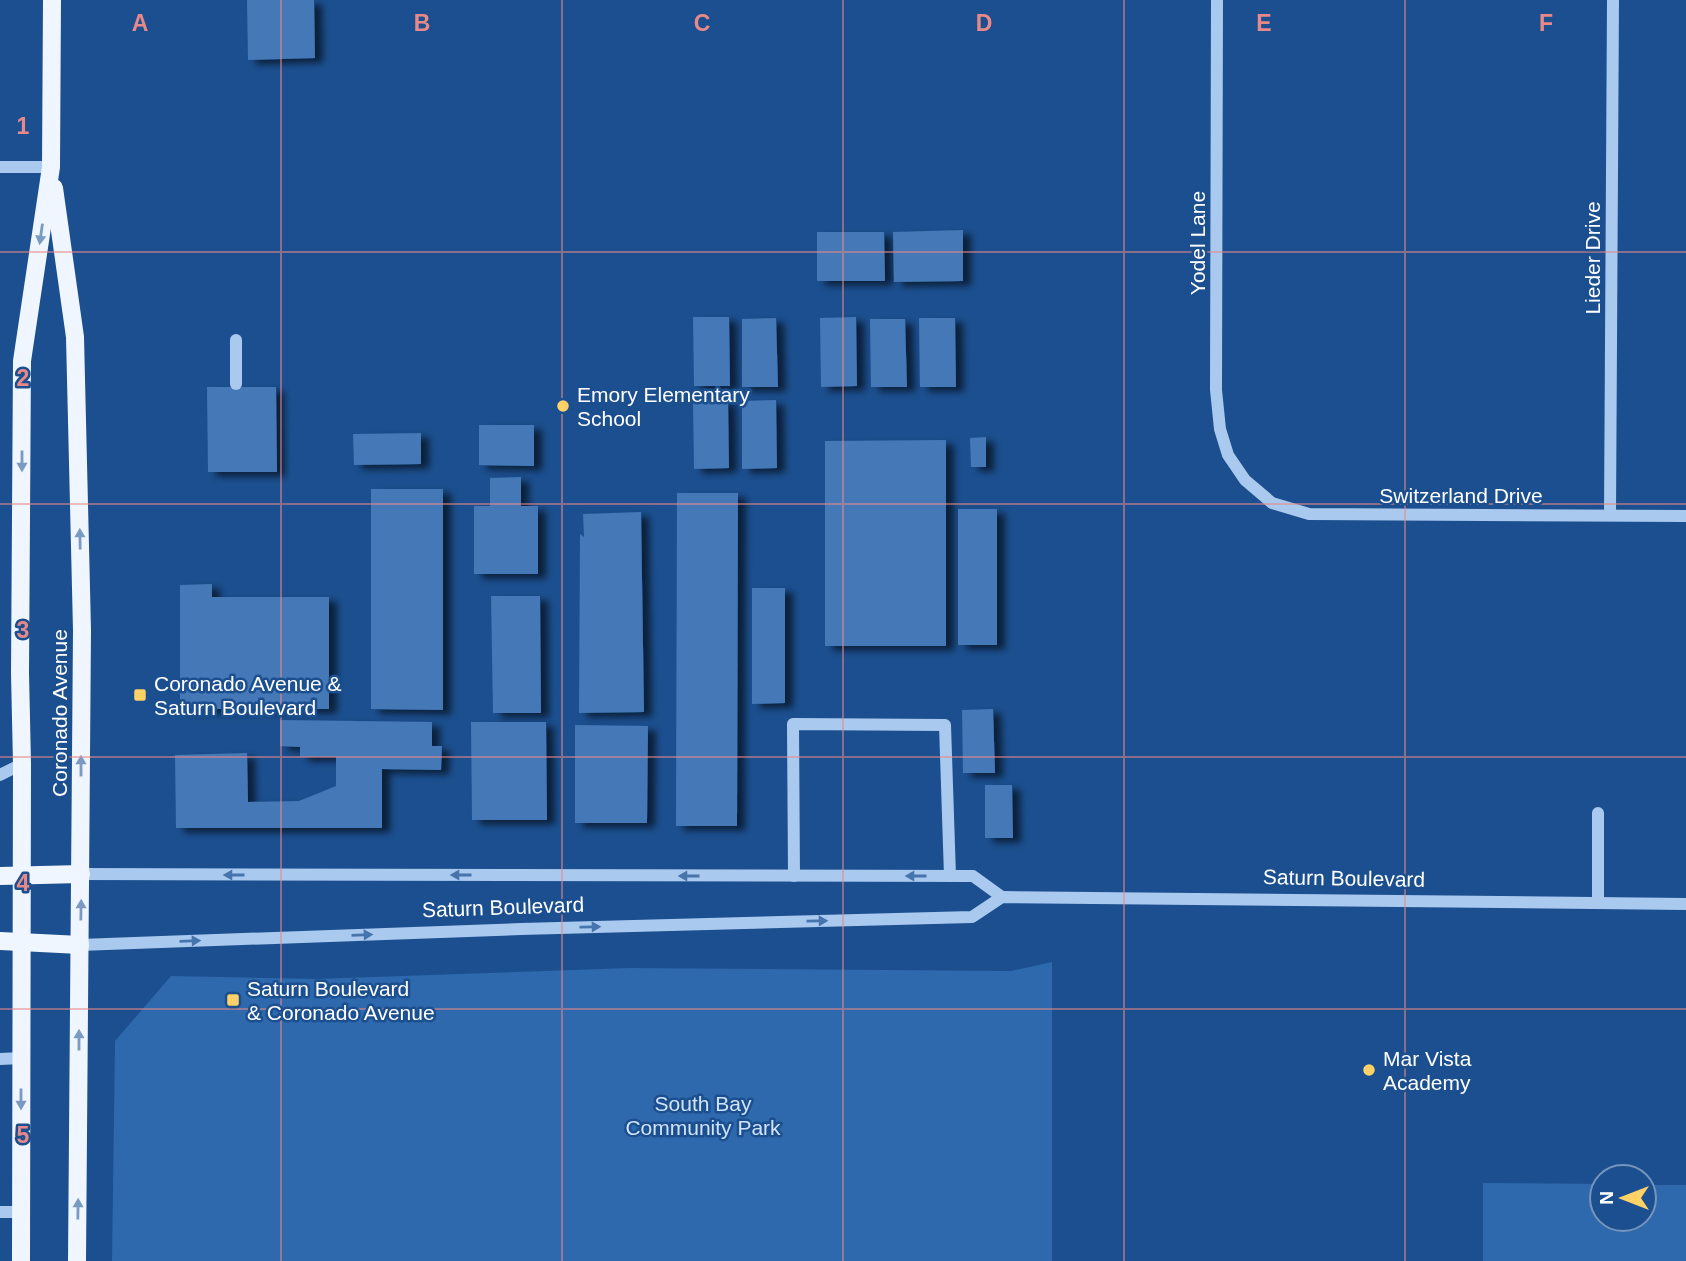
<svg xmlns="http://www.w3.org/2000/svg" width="1686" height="1261" viewBox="0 0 1686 1261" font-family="Helvetica,sans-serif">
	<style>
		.green { fill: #2e69ad }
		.building { fill: #4478b7; filter: url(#shadow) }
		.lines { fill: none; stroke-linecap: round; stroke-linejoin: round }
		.minor { stroke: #a9c9ee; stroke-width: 12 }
		.major { stroke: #f0f6ff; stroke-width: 18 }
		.oneway { fill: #7b9ac1 }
		.oneway2 { fill: #4674ac }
		.grid { fill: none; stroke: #e88989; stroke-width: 2; stroke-opacity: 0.55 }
		.poi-dot { fill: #ffd166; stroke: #1b4f8f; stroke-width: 2.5 }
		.labels { text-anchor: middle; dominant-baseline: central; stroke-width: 5; stroke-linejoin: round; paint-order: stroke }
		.street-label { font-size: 21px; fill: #fff; stroke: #1b4f8f }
		.poi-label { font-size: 21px; fill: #fff; stroke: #1b4f8f; text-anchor: start }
		.park-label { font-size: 21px; fill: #cfe3fa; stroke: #1b4f8f }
		.grid-label { font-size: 23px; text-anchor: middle; font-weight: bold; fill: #e88989; stroke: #1b4f8f; stroke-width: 5; stroke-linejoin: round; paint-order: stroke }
	</style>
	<defs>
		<filter id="shadow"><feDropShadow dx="8" dy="4.5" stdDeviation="3.5" flood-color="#0009"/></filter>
	</defs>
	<rect width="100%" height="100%" fill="#1b4f8f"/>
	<!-- green -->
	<g class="green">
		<path d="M 1052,962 L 1052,1261 L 112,1261 L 115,1041 L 171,976 L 316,979 L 629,968 L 1011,971 Z"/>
		<path d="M 1483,1183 L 1602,1184 L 1602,1219 L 1644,1219 L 1644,1185 L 1686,1185 L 1686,1261 L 1483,1261 Z"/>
	</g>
	<!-- building -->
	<g class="building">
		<path d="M 247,0 L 314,0 L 315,58 L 248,60 Z"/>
		<path d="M 963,230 L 963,281 L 894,282 L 893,232 Z"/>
		<path d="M 817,232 L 884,232 L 885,281 L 817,281 Z"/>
		<path d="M 693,317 L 729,317 L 730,386 L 694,386 Z"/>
		<path d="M 856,317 L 857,386 L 821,387 L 820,318 Z"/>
		<path d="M 776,318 L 778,387 L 742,387 L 742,319 Z"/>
		<path d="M 919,318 L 955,318 L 956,387 L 920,387 Z"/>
		<path d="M 870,319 L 905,319 L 907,387 L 871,387 Z"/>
		<path d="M 207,387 L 276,387 L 277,472 L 208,472 Z"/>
		<path d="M 728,400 L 729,468 L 694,469 L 693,401 Z"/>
		<path d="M 776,400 L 777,468 L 742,469 L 742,401 Z"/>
		<path d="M 479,425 L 534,425 L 534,466 L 479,465 Z"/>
		<path d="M 421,433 L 421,464 L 354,465 L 353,434 Z"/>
		<path d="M 986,437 L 986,467 L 971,467 L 970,438 Z"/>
		<path d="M 946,440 L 946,646 L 825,646 L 825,441 Z"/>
		<path d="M 521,477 L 521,506 L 538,506 L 538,574 L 474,574 L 474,506 L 490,506 L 490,478 Z"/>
		<path d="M 371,489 L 443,489 L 443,710 L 371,709 Z"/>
		<path d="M 677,493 L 738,493 L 737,826 L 676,826 Z"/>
		<rect x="958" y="509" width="39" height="136"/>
		<path d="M 641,512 L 644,712 L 579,713 L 580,534 L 584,537 L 583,514 Z"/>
		<path d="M 212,584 L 212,597 L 329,597 L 329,709 L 180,709 L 180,585 Z"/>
		<path d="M 752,588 L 785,588 L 785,703 L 752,704 Z"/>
		<path d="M 491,596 L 540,596 L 541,713 L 493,713 Z"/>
		<path d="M 993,709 L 995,773 L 963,773 L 962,710 Z"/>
		<path d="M 280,720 L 432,722 L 432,746 L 442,746 L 441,770 L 382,769 L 382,828 L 176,828 L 175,755 L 247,753 L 248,802 L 299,801 L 336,786 L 336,757 L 300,757 L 300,747 L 280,746 Z"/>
		<path d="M 471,722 L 546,722 L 547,820 L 472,820 Z"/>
		<path d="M 575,725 L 648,726 L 647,823 L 575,823 Z"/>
		<path d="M 985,785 L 1012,785 L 1013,838 L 985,838 Z"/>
	</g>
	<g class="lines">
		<!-- minor -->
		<g class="minor">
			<path d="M 1217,0 L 1216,390 L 1220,429 L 1228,455 L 1245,480 L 1272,503 L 1309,514 L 1686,516"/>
			<path d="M 0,167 L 51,167"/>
			<path d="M 236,384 L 236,340"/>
			<path d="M 1610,515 L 1613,0"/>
			<path d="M 0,775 L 22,764"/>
			<path d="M 1598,813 L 1598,903"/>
			<path d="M 81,874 L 973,876 L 1002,897"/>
			<path d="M 794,876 L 793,724 L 945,725 L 950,876"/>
			<path d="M 80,945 L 521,929 L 972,917 L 1002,897 L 1686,904"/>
			<path d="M 0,1059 L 21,1058"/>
			<path d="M 0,1212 L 21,1212"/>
		</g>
		<!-- major -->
		<g class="major">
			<path d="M 54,188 L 75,337 L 82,630 L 77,1261"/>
			<path d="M 0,876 L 81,874"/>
			<path d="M 0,941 L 80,945"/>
			<path d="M 21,1261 L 22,764 L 20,673 L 22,361 L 51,167 L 52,0"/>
		</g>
	</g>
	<!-- one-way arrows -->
	<defs><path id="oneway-solid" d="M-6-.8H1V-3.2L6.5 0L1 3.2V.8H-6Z" transform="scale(1.75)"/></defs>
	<g class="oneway">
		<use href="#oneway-solid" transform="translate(41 234) rotate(98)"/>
		<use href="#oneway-solid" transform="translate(22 461) rotate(90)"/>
		<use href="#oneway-solid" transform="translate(80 539) rotate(-91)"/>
		<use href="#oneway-solid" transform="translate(81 766) rotate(-90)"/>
		<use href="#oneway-solid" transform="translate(81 910) rotate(-89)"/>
		<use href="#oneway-solid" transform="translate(79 1040) rotate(-90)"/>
		<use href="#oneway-solid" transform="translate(21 1099) rotate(90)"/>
		<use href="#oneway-solid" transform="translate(78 1209) rotate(-89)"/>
	</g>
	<g class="oneway2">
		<use href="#oneway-solid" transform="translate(234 875) rotate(-180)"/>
		<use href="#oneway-solid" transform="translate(461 875) rotate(-180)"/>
		<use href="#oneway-solid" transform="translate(689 876) rotate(-180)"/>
		<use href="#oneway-solid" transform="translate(916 876) rotate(-180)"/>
		<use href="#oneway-solid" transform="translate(817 921) rotate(-1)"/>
		<use href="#oneway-solid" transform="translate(590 927) rotate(-1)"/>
		<use href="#oneway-solid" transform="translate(362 935) rotate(-2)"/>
		<use href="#oneway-solid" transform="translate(190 941) rotate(-2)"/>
	</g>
	<!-- grid -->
	<path class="grid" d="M 281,0 L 281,1261M 562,0 L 562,1261M 843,0 L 843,1261M 1124,0 L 1124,1261M 1405,0 L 1405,1261M 0,252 L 1686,252M 0,504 L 1686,504M 0,757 L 1686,757M 0,1009 L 1686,1009"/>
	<!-- markers -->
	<g class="poi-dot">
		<circle cx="563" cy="406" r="7"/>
		<rect x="133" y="688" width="14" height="14" rx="3.5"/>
		<rect x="226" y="993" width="14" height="14" rx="3.5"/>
		<circle cx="1369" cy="1070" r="7"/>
	</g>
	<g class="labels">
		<!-- street labels -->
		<g class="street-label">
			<text transform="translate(1197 243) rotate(-90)">Yodel Lane</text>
			<text transform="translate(1592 258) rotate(-90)">Lieder Drive</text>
			<text x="1461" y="495">Switzerland Drive</text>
			<text transform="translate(59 713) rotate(-90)">Coronado Avenue</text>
			<text transform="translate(1344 878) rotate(1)">Saturn Boulevard</text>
			<text transform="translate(503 907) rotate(-2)">Saturn Boulevard</text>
		</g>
		<!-- poi labels -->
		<g class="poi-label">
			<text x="577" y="394">Emory Elementary<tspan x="577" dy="24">School</tspan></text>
			<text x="154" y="683">Coronado Avenue &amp;<tspan x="154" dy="24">Saturn Boulevard</tspan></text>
			<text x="247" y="988">Saturn Boulevard<tspan x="247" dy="24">&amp; Coronado Avenue</tspan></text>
			<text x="1383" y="1058">Mar Vista<tspan x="1383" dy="24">Academy</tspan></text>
		</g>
		<!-- park labels -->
		<g class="park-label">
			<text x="703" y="1103">South Bay<tspan x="703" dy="24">Community Park</tspan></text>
		</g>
	</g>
	<g class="grid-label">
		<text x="140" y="31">A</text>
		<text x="422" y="31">B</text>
		<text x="702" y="31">C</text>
		<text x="984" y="31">D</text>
		<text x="1264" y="31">E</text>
		<text x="1546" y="31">F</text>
		<text x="23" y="134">1</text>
		<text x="23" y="386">2</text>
		<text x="23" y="638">3</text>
		<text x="23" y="891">4</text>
		<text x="23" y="1143">5</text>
	</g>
	<!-- north arrow -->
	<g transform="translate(1623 1198) rotate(270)"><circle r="33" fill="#1b4f8f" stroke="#7695bc" stroke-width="2"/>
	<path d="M0-5L12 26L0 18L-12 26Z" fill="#ffd166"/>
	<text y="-10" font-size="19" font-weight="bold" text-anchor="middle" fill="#ffffff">N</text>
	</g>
</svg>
